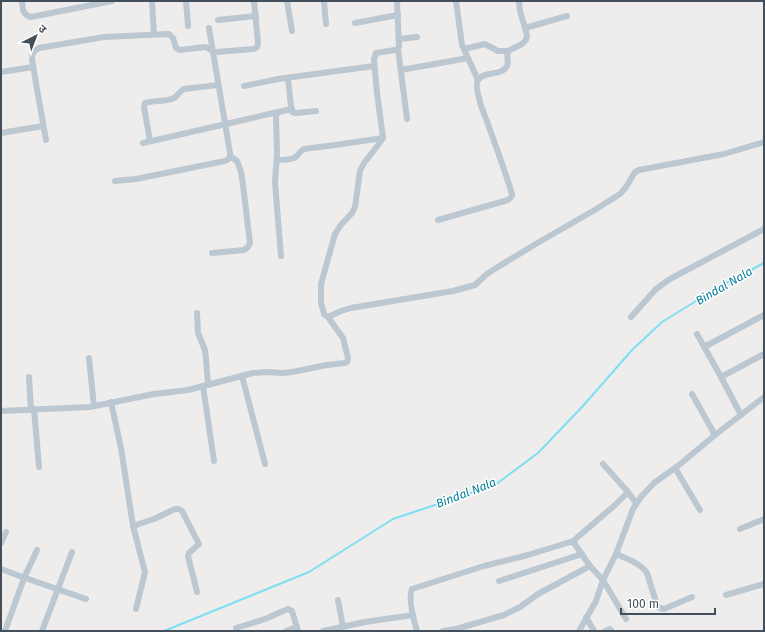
<svg xmlns="http://www.w3.org/2000/svg" width="765" height="632" viewBox="0 0 765 632" font-family="'Fira Sans','Noto Sans Devanagari',sans-serif">
	<style>
		.lines { fill: none; stroke-linecap: round; stroke-linejoin: round }
		.stream { stroke: #7ddff4; stroke-width: 2 }
		.street { stroke: #bbc7d1; stroke-width: 6 }
		.labels { text-anchor: middle; dominant-baseline: central; stroke-width: 3; stroke-linejoin: round; paint-order: stroke }
		.water-label { font-size: 12px; font-style: italic; fill: #037e99; stroke: #fff }
	</style>
	<rect width="100%" height="100%" fill="#efecec"/>
	<g class="lines">
		<!-- stream -->
		<path class="stream" d="M 164,631 L 309,572 L 393,519 L 495,485 L 538,453 L 582,407 L 632,350 L 662,322 L 719,287 L 764,263"/>
		<!-- street -->
		<g class="street">
			<path d="M 22,1 C 23,9 22,15 31,17 L 112,1"/>
			<path d="M 152,1 L 154,34"/>
			<path d="M 186,1 L 188,26"/>
			<path d="M 287,1 L 292,31"/>
			<path d="M 324,1 L 326,24"/>
			<path d="M 397,1 L 399,47 L 398,49 L 395,50 L 376,53 L 375,56 L 374,60 L 377,93 L 383,138 L 378,145 L 364,163 L 360,171 L 355,207 L 352,213 L 340,226 L 335,234 L 321,284 L 321,303 L 323,310 L 324,314 L 328,317 L 341,311 L 351,308 L 453,291 L 475,285 L 487,274 L 493,270 L 534,245 L 593,211 L 620,194 L 626,187 L 635,172 L 639,170 L 724,154 L 764,142"/>
			<path d="M 456,1 L 462,45 L 478,80"/>
			<path d="M 218,20 L 256,16"/>
			<path d="M 355,23 L 398,15"/>
			<path d="M 525,28 L 567,16"/>
			<path d="M 399,39 L 417,37"/>
			<path d="M 398,49 L 407,119"/>
			<path d="M 464,49 L 485,44 L 498,51 L 508,51"/>
			<path d="M 401,70 L 468,58"/>
			<path d="M 1,72 L 33,67"/>
			<path d="M 288,78 L 291,107 L 292,112 L 296,113 L 316,111"/>
			<path d="M 244,86 L 278,79 L 374,66"/>
			<path d="M 1,133 L 43,126"/>
			<path d="M 46,140 L 38,95 L 32,59 C 32,53 33,51 39,48 L 104,37 L 169,34 L 173,38 L 176,48 L 180,50 L 206,47 L 214,52 L 216,52 L 254,49 L 257,47 L 258,43 L 254,1"/>
			<path d="M 150,141 L 144,107 L 145,103 C 154,100 166,102 174,98 C 178,96 179,91 184,89 L 218,85"/>
			<path d="M 143,143 L 278,112"/>
			<path d="M 277,160 C 282,160 289,160 294,158 C 299,156 299,151 304,149 L 335,145 L 383,138"/>
			<path d="M 115,181 L 136,179 L 220,162 C 226,161 231,160 230,153 L 209,28"/>
			<path d="M 438,220 L 508,200 L 512,196 L 512,194 C 505,171 497,149 489,127 C 486,118 481,108 479,98 C 478,94 475,84 478,80 C 484,70 501,77 507,66 C 509,62 506,56 508,51 L 522,44 L 526,40 L 527,35 L 520,11 L 519,1"/>
			<path d="M 212,253 L 244,250 L 248,247 L 250,243 L 243,185 L 241,172 L 237,161 L 233,158 L 230,158"/>
			<path d="M 281,256 L 275,182 L 277,154 L 276,116 L 278,112 L 292,109"/>
			<path d="M 197,313 L 198,333 L 205,350 L 206,359 L 208,385"/>
			<path d="M 631,317 L 656,289 L 670,279 L 764,229"/>
			<path d="M 697,334 L 721,377 L 741,415"/>
			<path d="M 704,347 L 764,315"/>
			<path d="M 89,358 L 94,406"/>
			<path d="M 242,376 L 265,464"/>
			<path d="M 29,377 L 31,410"/>
			<path d="M 721,377 L 764,354"/>
			<path d="M 203,386 L 214,461"/>
			<path d="M 692,394 L 715,435"/>
			<path d="M 111,402 L 121,448 L 133,526 L 145,572 L 136,609"/>
			<path d="M 34,409 L 39,467"/>
			<path d="M 1,411 L 90,407 L 154,394 L 188,390 L 253,373 L 267,372 L 282,373 L 292,372 L 327,365 L 345,363 L 347,362 L 348,358 L 343,338 L 328,317"/>
			<path d="M 603,464 L 628,492 L 636,503"/>
			<path d="M 675,468 L 700,510"/>
			<path d="M 133,526 L 154,519 L 175,509 L 179,509 L 182,511 L 199,544 L 189,553 L 188,556 L 197,592"/>
			<path d="M 740,529 L 764,519"/>
			<path d="M 572,542 L 615,505 L 628,492"/>
			<path d="M 1,543 L 6,532"/>
			<path d="M 616,554 C 627,559 640,563 647,573 L 657,605 L 659,608 L 664,609 L 692,597"/>
			<path d="M 1,569 C 29,580 58,589 86,599"/>
			<path d="M 499,581 L 582,554"/>
			<path d="M 726,595 L 764,584"/>
			<path d="M 338,600 L 343,627"/>
			<path d="M 586,617 L 594,631"/>
			<path d="M 236,628 L 265,619 L 288,609 L 292,611 L 298,631"/>
			<path d="M 5,631 L 24,578 L 37,550"/>
			<path d="M 42,631 L 72,552"/>
			<path d="M 286,631 L 297,627"/>
			<path d="M 323,631 L 365,622 L 413,615"/>
			<path d="M 417,631 C 414,621 408,598 412,589 L 484,566 L 528,555 L 570,542 L 574,543 L 590,566 L 603,580 L 626,619"/>
			<path d="M 443,631 L 456,629 L 504,615 L 520,607 L 538,594 L 590,566"/>
			<path d="M 579,631 L 596,601 L 603,580 L 616,554 L 633,509 L 641,497 L 654,483 L 679,465 L 715,435 L 764,397"/>
			<path d="M 605,631 L 610,629 L 612,631"/>
		</g>
	</g>
	<g class="labels">
		<!-- water labels -->
		<g class="water-label">
			<text transform="translate(724 286) rotate(-30)">Bindal Nala</text>
			<text transform="translate(466 493) rotate(-21)">Bindal Nala</text>
		</g>
	</g>
	<!-- border -->
	<rect width="765" height="632" fill="none" stroke="#43505b" stroke-width="4"/>
	<!-- north arrow -->
	<g transform="translate(36 36) rotate(42)" stroke="#ffffff" stroke-width="3" paint-order="stroke">
	<path d="M0-3L7 15L0 10L-7 15Z" fill="#43505b"/>
	<text y="-6" font-size="11" font-weight="bold" text-anchor="middle" fill="#43505b">उ</text>
	</g>
	<!-- scale -->
	<path d="M621 608v6h94v-6" fill="none" stroke="#43505b" stroke-width="2"/>
	<text x="627" y="608" font-size="12" fill="#43505b" stroke="#ffffff" stroke-width="3" paint-order="stroke">100 m</text>
</svg>
